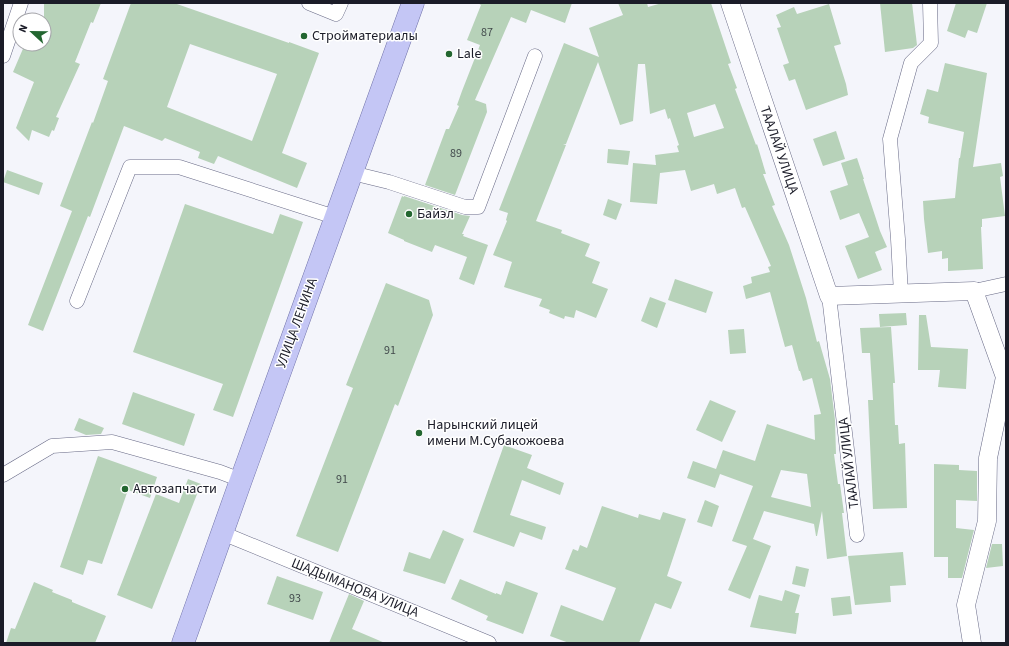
<svg xmlns="http://www.w3.org/2000/svg" width="1009" height="646" viewBox="0 0 1009 646" font-family="'Source Sans 3',sans-serif">
	<style>
		.building { fill: #b7d2b9; fill-rule: evenodd }
		.lines { fill: none; stroke-linecap: round; stroke-linejoin: round }
		.minor-casing { stroke: #686a86; stroke-width: 15 }
		.tertiary-casing { stroke: #686a86; stroke-width: 19 }
		.primary-casing { stroke: #7072a9; stroke-width: 23 }
		.minor { stroke: #fff; stroke-width: 14 }
		.tertiary { stroke: #fff; stroke-width: 18 }
		.primary { stroke: #c4c6f5; stroke-width: 22 }
		.poi-dot { fill: #236630; stroke: #fff; stroke-width: 1.5 }
		.labels { text-anchor: middle; dominant-baseline: central; stroke-width: 3; stroke-linejoin: round; paint-order: stroke }
		.number-label { font-size: 12px; fill: #424a4c }
		.poi-label { font-size: 14px; fill: #1b1c28; stroke: #fff; text-anchor: start }
		.street-label { font-size: 14px; fill: #1b1c28; stroke: #fff }
	</style>
	<rect width="100%" height="100%" fill="#f4f5fb"/>
	<!-- building -->
	<g class="building">
		<path d="M 44,3 L 101,3 L 93,23 L 91,22 L 75,62 L 80,64 L 56,117 L 59,118 L 54,131 L 52,130 L 49,137 L 32,130 L 29,141 L 16,128 L 34,82 L 13,72 L 25,44 L 44,44 Z"/>
		<path d="M 131,3 L 174,3 L 289,43 L 289,42 L 319,53 L 282,153 L 307,163 L 297,188 L 218,156 L 214,164 L 198,158 L 200,152 L 165,138 L 162,141 L 124,126 L 90,217 L 88,216 L 43,331 L 28,325 L 72,211 L 60,206 L 92,122 L 93,123 L 108,81 L 103,79 ZM 190,44 L 277,74 L 252,141 L 167,107 Z"/>
		<path d="M 478,3 L 572,3 L 565,23 L 531,10 L 526,23 L 511,17 L 475,100 L 486,104 L 487,112 L 455,195 L 425,185 L 446,129 L 449,129 L 459,106 L 457,105 L 462,91 L 480,45 L 467,40 L 481,5 Z"/>
		<path d="M 618,3 L 647,3 L 648,7 L 662,3 L 711,3 L 731,63 L 728,64 L 737,88 L 735,89 L 756,145 L 757,144 L 766,174 L 763,174 L 775,205 L 772,206 L 789,245 L 806,298 L 817,342 L 819,341 L 830,379 L 835,420 L 836,454 L 834,454 L 838,484 L 840,484 L 844,513 L 842,513 L 847,556 L 827,559 L 822,511 L 817,536 L 816,536 L 814,524 L 764,511 L 753,539 L 771,546 L 750,599 L 728,590 L 747,546 L 732,541 L 753,486 L 720,474 L 715,488 L 687,478 L 693,461 L 716,469 L 723,450 L 755,461 L 767,424 L 815,440 L 814,415 L 821,414 L 812,378 L 803,381 L 800,371 L 799,371 L 792,345 L 785,347 L 770,292 L 746,299 L 743,286 L 752,283 L 751,277 L 770,272 L 768,267 L 771,266 L 745,207 L 742,208 L 735,188 L 717,194 L 714,184 L 691,191 L 685,170 L 660,173 L 657,204 L 630,202 L 633,163 L 656,165 L 655,155 L 679,152 L 677,146 L 679,145 L 670,118 L 668,119 L 665,109 L 650,114 L 645,64 L 638,64 L 633,121 L 620,125 L 598,62 L 566,144 L 563,145 L 566,145 L 536,221 L 562,230 L 561,233 L 590,244 L 585,256 L 600,262 L 592,283 L 608,289 L 596,318 L 576,310 L 574,318 L 565,316 L 564,319 L 549,313 L 550,310 L 539,306 L 542,299 L 504,287 L 512,262 L 493,255 L 507,221 L 506,220 L 508,213 L 499,210 L 564,43 L 599,57 L 589,28 L 623,15 ZM 715,104 L 724,128 L 694,137 L 687,113 ZM 781,470 L 807,474 L 811,507 L 771,497 Z"/>
		<path d="M 880,3 L 912,3 L 917,45 L 913,48 L 885,52 Z"/>
		<path d="M 956,3 L 987,3 L 977,33 L 968,30 L 965,38 L 947,31 Z"/>
		<path d="M 829,4 L 841,44 L 834,46 L 846,84 L 848,95 L 806,110 L 795,79 L 789,81 L 783,65 L 789,63 L 777,28 L 781,27 L 776,15 L 794,7 L 797,14 Z"/>
		<path d="M 945,63 L 987,73 L 973,167 L 1001,163 L 1003,176 L 1000,177 L 1005,216 L 982,219 L 982,227 L 981,227 L 983,269 L 948,271 L 948,258 L 942,259 L 942,251 L 928,253 L 924,219 L 923,201 L 955,198 L 959,158 L 960,158 L 964,132 L 928,123 L 929,117 L 920,114 L 927,89 L 938,92 Z"/>
		<path d="M 836,131 L 845,159 L 823,166 L 813,139 Z"/>
		<path d="M 608,149 L 630,151 L 628,165 L 607,163 Z"/>
		<path d="M 857,158 L 864,179 L 863,179 L 880,231 L 887,247 L 875,252 L 882,270 L 858,279 L 845,246 L 869,237 L 859,213 L 840,220 L 830,191 L 848,185 L 841,163 Z"/>
		<path d="M 7,170 L 43,183 L 39,195 L 3,182 Z"/>
		<path d="M 402,196 L 404,197 L 404,196 L 462,215 L 470,216 L 462,234 L 464,234 L 463,236 L 488,245 L 474,285 L 459,279 L 467,257 L 435,245 L 432,252 L 404,241 L 404,240 L 388,233 Z"/>
		<path d="M 608,199 L 622,204 L 616,220 L 603,215 Z"/>
		<path d="M 185,204 L 273,234 L 280,214 L 303,222 L 233,417 L 213,410 L 223,384 L 133,352 Z"/>
		<path d="M 675,279 L 713,292 L 706,313 L 668,300 Z"/>
		<path d="M 386,283 L 429,300 L 433,315 L 398,406 L 395,404 L 338,552 L 296,536 L 353,388 L 346,385 Z"/>
		<path d="M 650,297 L 666,303 L 657,328 L 641,321 Z"/>
		<path d="M 906,313 L 907,325 L 880,327 L 879,314 Z"/>
		<path d="M 919,315 L 926,315 L 931,347 L 968,349 L 966,389 L 938,387 L 940,370 L 918,370 Z"/>
		<path d="M 891,327 L 895,383 L 893,383 L 895,425 L 898,425 L 899,444 L 905,443 L 907,508 L 873,509 L 868,400 L 873,400 L 870,353 L 862,353 L 860,328 Z"/>
		<path d="M 744,329 L 746,353 L 730,354 L 728,330 Z"/>
		<path d="M 133,392 L 195,414 L 184,446 L 122,424 Z"/>
		<path d="M 710,400 L 736,411 L 722,442 L 696,430 Z"/>
		<path d="M 79,418 L 104,428 L 101,434 L 86,435 L 74,430 Z"/>
		<path d="M 504,445 L 532,455 L 527,468 L 564,483 L 560,495 L 522,480 L 510,515 L 546,527 L 542,540 L 520,532 L 514,547 L 473,532 Z"/>
		<path d="M 98,456 L 157,477 L 150,498 L 128,490 L 102,564 L 88,560 L 83,575 L 60,567 Z"/>
		<path d="M 934,464 L 959,465 L 959,470 L 977,471 L 977,501 L 956,500 L 956,528 L 974,530 L 962,578 L 948,578 L 948,557 L 934,557 Z"/>
		<path d="M 188,479 L 201,484 L 152,609 L 117,595 L 156,494 L 179,503 Z"/>
		<path d="M 705,500 L 719,506 L 712,527 L 697,522 Z"/>
		<path d="M 602,506 L 638,518 L 639,514 L 660,520 L 663,512 L 686,519 L 667,576 L 682,582 L 671,609 L 655,603 L 639,643 L 569,643 L 550,636 L 561,605 L 603,621 L 616,588 L 565,569 L 573,549 L 578,551 L 580,545 L 587,548 Z"/>
		<path d="M 443,530 L 464,539 L 445,584 L 403,571 L 409,552 L 430,559 Z"/>
		<path d="M 992,544 L 1002,544 L 1003,566 L 986,568 Z"/>
		<path d="M 903,552 L 906,585 L 890,586 L 891,602 L 855,605 L 848,556 Z"/>
		<path d="M 796,566 L 809,569 L 805,587 L 792,584 Z"/>
		<path d="M 277,576 L 323,592 L 313,620 L 267,604 Z"/>
		<path d="M 460,579 L 496,594 L 496,593 L 501,595 L 506,581 L 538,593 L 523,634 L 486,620 L 488,616 L 451,599 Z"/>
		<path d="M 34,582 L 53,590 L 52,592 L 72,600 L 72,602 L 106,616 L 95,643 L 6,643 L 11,628 L 15,629 Z"/>
		<path d="M 785,590 L 800,595 L 795,613 L 799,613 L 796,634 L 750,627 L 759,595 L 782,601 Z"/>
		<path d="M 349,594 L 364,601 L 352,629 L 385,643 L 329,643 Z"/>
		<path d="M 850,596 L 852,614 L 833,616 L 831,598 Z"/>
	</g>
	<g class="lines">
		<!-- minor casing -->
		<g class="minor-casing">
			<g id="minor">
				<path d="M 309,3 L 336,14 L 341,3"/>
				<path d="M 3,56 L 21,3"/>
				<path d="M 352,173 L 389,182 L 465,207 L 478,207 L 535,56"/>
				<path d="M 974,291 L 1006,284"/>
				<path d="M 901,294 L 898,239 L 890,139 L 911,63 L 931,43 L 930,3"/>
				<path d="M 829,296 L 857,535"/>
				<path d="M 77,301 L 130,167 L 179,167 L 335,217"/>
				<path d="M 3,475 L 52,446 L 112,442 L 220,472 L 241,480"/>
				<path d="M 222,533 L 489,643"/>
			</g>
		</g>
		<!-- tertiary casing -->
		<g class="tertiary-casing">
			<path id="tertiary" d="M 730,3 L 829,296 L 974,291 L 1005,377 L 988,458 L 987,521 L 966,605 L 972,643"/>
		</g>
		<!-- primary casing -->
		<g class="primary-casing">
			<path id="primary" d="M 183,643 L 241,480 L 413,3"/>
		</g>
		<!-- minor -->
		<use href="#minor" class="minor"/>
		<!-- tertiary -->
		<use href="#tertiary" class="tertiary"/>
		<!-- primary -->
		<use href="#primary" class="primary"/>
	</g>
	<!-- markers -->
	<g class="poi-dot">
		<circle cx="304" cy="36" r="4"/>
		<circle cx="449" cy="54" r="4"/>
		<circle cx="409" cy="214" r="4"/>
		<circle cx="419" cy="433" r="4"/>
		<circle cx="125" cy="489" r="4"/>
	</g>
	<g class="labels">
		<!-- number labels -->
		<g class="number-label">
			<text x="487" y="32">87</text>
			<text x="456" y="153">89</text>
			<text x="390" y="350">91</text>
			<text x="342" y="479">91</text>
			<text x="295" y="598">93</text>
		</g>
		<!-- poi labels -->
		<g class="poi-label">
			<text x="312" y="36">Стройматериалы</text>
			<text x="457" y="54">Lale</text>
			<text x="417" y="214">Байэл</text>
			<text x="427" y="425">Нарынский лицей<tspan x="427" dy="16">имени М.Субакожоева</tspan></text>
			<text x="133" y="489">Автозапчасти</text>
		</g>
		<!-- street labels -->
		<g class="street-label">
			<text transform="translate(779 150) rotate(71)">ТААЛАЙ УЛИЦА</text>
			<text transform="translate(297 323) rotate(-70)">УЛИЦА ЛЕНИНА</text>
			<text transform="translate(849 463) rotate(-97)">ТААЛАЙ УЛИЦА</text>
			<text transform="translate(355 588) rotate(22)">ШАДЫМАНОВА УЛИЦА</text>
		</g>
	</g>
	<!-- border -->
	<rect width="1009" height="646" fill="none" stroke="#1b1c28" stroke-width="8"/>
	<!-- north arrow -->
	<g transform="translate(32 32) rotate(292)"><circle r="19" fill="#ffffff" stroke="#a4a4a9"/>
	<path d="M0-3L7 15L0 10L-7 15Z" fill="#236630"/>
	<text y="-6" font-size="11" font-weight="bold" text-anchor="middle" fill="#1b1c28">N</text>
	</g>
</svg>
